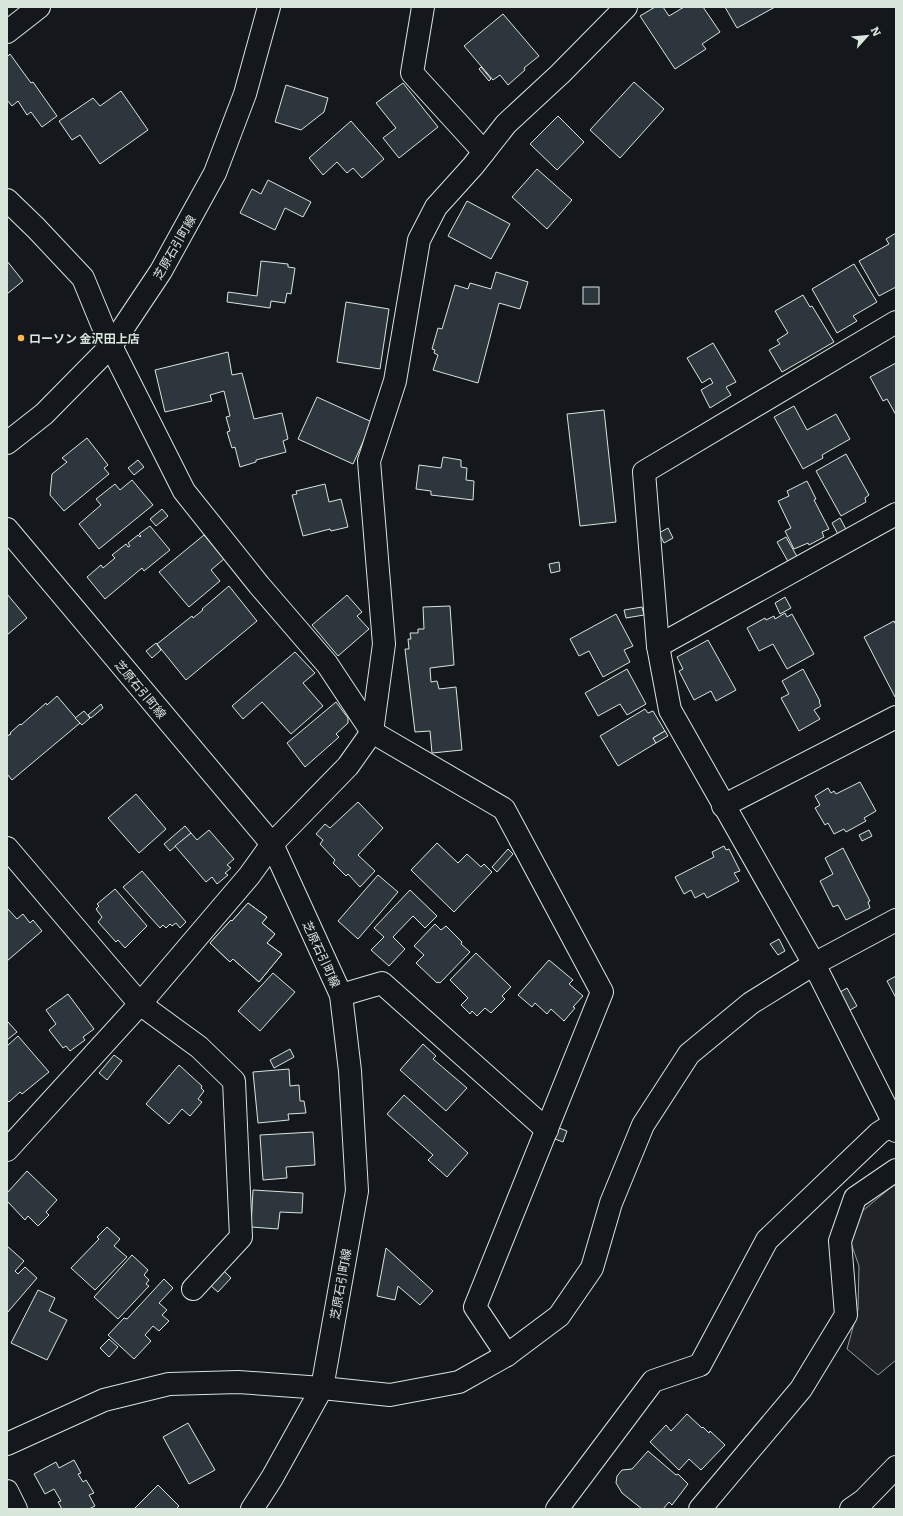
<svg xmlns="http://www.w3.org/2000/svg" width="903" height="1516" viewBox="0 0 903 1516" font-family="Literata,'Noto Sans JP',serif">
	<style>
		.green { fill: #202428; stroke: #939e99 }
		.building { fill: #2c363c; stroke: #d8e6dc }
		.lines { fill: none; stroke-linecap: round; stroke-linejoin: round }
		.minor-casing { stroke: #d8e6dc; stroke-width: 24 }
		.tertiary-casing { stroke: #d8e6dc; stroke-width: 24 }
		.secondary-casing { stroke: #d8e6dc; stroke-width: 24 }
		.minor { stroke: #14181c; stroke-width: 22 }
		.tertiary { stroke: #14181c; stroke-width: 22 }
		.secondary { stroke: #14181c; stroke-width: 22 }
		.poi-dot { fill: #ffb74d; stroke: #14181c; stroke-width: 1.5 }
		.labels { text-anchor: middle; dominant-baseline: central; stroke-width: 3; stroke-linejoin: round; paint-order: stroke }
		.street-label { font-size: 12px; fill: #d8e6dc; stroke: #14181c }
		.poi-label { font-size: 12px; font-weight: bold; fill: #d8e6dc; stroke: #14181c; text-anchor: start }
	</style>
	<rect width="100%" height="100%" fill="#14181c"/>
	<!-- green -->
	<path class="green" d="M 896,1183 L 896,1360 L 878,1375 L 847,1349 L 858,1309 L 859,1266 L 851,1243 L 860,1213 Z"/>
	<!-- building -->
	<g class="building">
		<path d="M 655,7 L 663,7 L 669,16 L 684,7 L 703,7 L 720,32 L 702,44 L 706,49 L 675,69 L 640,16 Z"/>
		<path d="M 725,7 L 775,7 L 737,28 Z"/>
		<path d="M 503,14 L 539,56 L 524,68 L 525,70 L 508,85 L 500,75 L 493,80 L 464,46 Z"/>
		<path d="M 10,54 L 31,83 L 33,82 L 57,116 L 42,127 L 31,112 L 27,115 L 18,101 L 12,106 L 7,100 L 7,57 Z"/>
		<path d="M 481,67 L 491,79 L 489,81 L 479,69 Z"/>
		<path d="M 634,82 L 664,109 L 620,158 L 590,130 Z"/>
		<path d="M 403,83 L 438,127 L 399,158 L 383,138 L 396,128 L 376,103 Z"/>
		<path d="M 286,85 L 328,98 L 324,112 L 301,130 L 275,122 Z"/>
		<path d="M 121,91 L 148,130 L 100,164 L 80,135 L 72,140 L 59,121 L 93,98 L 100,106 Z"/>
		<path d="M 558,116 L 584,142 L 557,170 L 530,144 Z"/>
		<path d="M 351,121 L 384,159 L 362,178 L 353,168 L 347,173 L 337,162 L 323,175 L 309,158 Z"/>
		<path d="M 537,169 L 572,200 L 547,229 L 512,197 Z"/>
		<path d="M 268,180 L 311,202 L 303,217 L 285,208 L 275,230 L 240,213 L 252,189 L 261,194 Z"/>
		<path d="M 467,201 L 510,224 L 491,259 L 448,236 Z"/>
		<path d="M 896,233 L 896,287 L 879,296 L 859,261 L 889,244 L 886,239 Z"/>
		<path d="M 7,261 L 23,281 L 7,294 Z"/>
		<path d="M 261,261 L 288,264 L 288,267 L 295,268 L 291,294 L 287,293 L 285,303 L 271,301 L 270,308 L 227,302 L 228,292 L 257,296 Z"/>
		<path d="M 854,264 L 877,302 L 853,316 L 857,321 L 837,333 L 812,289 Z"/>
		<path d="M 496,272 L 528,282 L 520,309 L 499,303 L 478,383 L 433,370 L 438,355 L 434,353 L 435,350 L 432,349 L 438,328 L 442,329 L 455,285 L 468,289 L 470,283 L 491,289 Z"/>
		<rect x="583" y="287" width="16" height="17"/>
		<path d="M 803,295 L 810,307 L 812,306 L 834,342 L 782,372 L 769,350 L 780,344 L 777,340 L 788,333 L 775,311 Z"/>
		<path d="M 346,302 L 389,309 L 380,369 L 337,362 Z"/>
		<path d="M 713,343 L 736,382 L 726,387 L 731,395 L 710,408 L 701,390 L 713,383 L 710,378 L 702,383 L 687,358 Z"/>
		<path d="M 228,352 L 232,375 L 242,373 L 254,419 L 282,413 L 288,439 L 283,441 L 286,452 L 256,460 L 256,462 L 240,467 L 235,447 L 232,448 L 227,432 L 230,431 L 226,417 L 230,416 L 224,391 L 210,395 L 212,401 L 165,412 L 155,370 Z"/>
		<path d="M 896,363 L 896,415 L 887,399 L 883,401 L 870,377 Z"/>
		<path d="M 317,397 L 372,422 L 353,464 L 298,439 Z"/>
		<path d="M 794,406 L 807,430 L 836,414 L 850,439 L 822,455 L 823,458 L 803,469 L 774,417 Z"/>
		<path d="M 604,410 L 616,522 L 580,526 L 567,414 Z"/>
		<path d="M 87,438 L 108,465 L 104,468 L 109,474 L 64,511 L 50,495 L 52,474 L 67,462 L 62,458 Z"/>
		<path d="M 846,454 L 869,495 L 865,498 L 866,502 L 841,516 L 816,471 Z"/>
		<path d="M 443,457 L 461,460 L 461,467 L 467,468 L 466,480 L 474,481 L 473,500 L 431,495 L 431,491 L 416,489 L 419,465 L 441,468 Z"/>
		<path d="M 138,460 L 144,467 L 134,475 L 128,468 Z"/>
		<path d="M 132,480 L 153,505 L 99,549 L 79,524 L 101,505 L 96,499 L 115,484 L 120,490 Z"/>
		<path d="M 807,481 L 816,499 L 814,500 L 829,529 L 822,532 L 824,537 L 809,545 L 808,543 L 794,549 L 785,531 L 791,528 L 778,501 L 789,496 L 787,491 Z"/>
		<path d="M 325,484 L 329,502 L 341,499 L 348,527 L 331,531 L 330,529 L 303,536 L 292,495 L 297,494 L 296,491 Z"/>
		<path d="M 162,509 L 168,516 L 156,526 L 150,519 Z"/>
		<path d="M 840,518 L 848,533 L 840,538 L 832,523 Z"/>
		<path d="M 150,526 L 170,550 L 144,571 L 142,568 L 105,599 L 87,577 L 101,565 L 103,568 L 115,558 L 112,555 L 126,544 L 128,547 L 130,546 L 128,543 L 138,535 L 140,537 L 141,536 L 139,534 Z"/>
		<path d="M 668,528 L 673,538 L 664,543 L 659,533 Z"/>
		<path d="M 204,535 L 224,559 L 211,570 L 220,581 L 189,607 L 159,572 Z"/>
		<path d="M 786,537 L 799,560 L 790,565 L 777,542 Z"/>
		<path d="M 559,562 L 560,571 L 551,573 L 549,564 Z"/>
		<path d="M 229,586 L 257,621 L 186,680 L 157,644 L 192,616 L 193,618 L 203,610 L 202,609 Z"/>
		<path d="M 7,594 L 27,618 L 7,635 Z"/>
		<path d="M 347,595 L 362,612 L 357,616 L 369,629 L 338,656 L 312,625 Z"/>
		<path d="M 785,597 L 791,608 L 780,614 L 775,603 Z"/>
		<path d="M 450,606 L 454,665 L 430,668 L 431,682 L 437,681 L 439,689 L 456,687 L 462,750 L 432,753 L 430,731 L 415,732 L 405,649 L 409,649 L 408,639 L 411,639 L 410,633 L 418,633 L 418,629 L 424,629 L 423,607 Z"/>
		<path d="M 642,607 L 644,615 L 626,618 L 624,610 Z"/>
		<path d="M 785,613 L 787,617 L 792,614 L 814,654 L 787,669 L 773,644 L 759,651 L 747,628 L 765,618 L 766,620 L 774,616 L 775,619 Z"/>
		<path d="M 616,614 L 633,646 L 624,650 L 630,662 L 603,677 L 589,651 L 579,656 L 570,639 Z"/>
		<path d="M 894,621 L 896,625 L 896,696 L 895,697 L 864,637 Z"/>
		<path d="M 708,640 L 736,690 L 716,701 L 711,691 L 694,700 L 679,671 L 683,669 L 677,657 Z"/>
		<path d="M 156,643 L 161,650 L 152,658 L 146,651 Z"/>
		<path d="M 295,652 L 315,673 L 303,683 L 323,706 L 291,734 L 262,702 L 243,719 L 232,706 Z"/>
		<path d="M 627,669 L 646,704 L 627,715 L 620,704 L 598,716 L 585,693 Z"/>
		<path d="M 803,669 L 820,701 L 819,702 L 821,706 L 814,710 L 820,719 L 799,731 L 781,698 L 789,694 L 782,681 Z"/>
		<path d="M 57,696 L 80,723 L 12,780 L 7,774 L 7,736 L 11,734 L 10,733 L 20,724 L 21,725 L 46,703 L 47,705 Z"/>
		<path d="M 336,702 L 348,718 L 348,723 L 336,734 L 339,737 L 305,767 L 287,743 Z"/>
		<path d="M 101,704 L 103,708 L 91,718 L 88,715 Z"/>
		<path d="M 645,709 L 648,713 L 653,711 L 665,731 L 653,738 L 656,743 L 618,766 L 600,736 Z"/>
		<path d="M 84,711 L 90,718 L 82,725 L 75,718 Z"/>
		<path d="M 665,731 L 668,736 L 656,743 L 653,738 Z"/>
		<path d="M 860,782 L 876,811 L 864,818 L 866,821 L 846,832 L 844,829 L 834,834 L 828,823 L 825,825 L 815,808 L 820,805 L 815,796 L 828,788 L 831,793 L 834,791 L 836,794 Z"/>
		<path d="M 136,794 L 166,829 L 139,853 L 108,818 Z"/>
		<path d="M 358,802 L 383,828 L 358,855 L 375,871 L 360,887 L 348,874 L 346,876 L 333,863 L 335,860 L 320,844 L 323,840 L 316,834 L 325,824 L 330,828 Z"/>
		<path d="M 185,826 L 191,833 L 170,851 L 164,844 Z"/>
		<path d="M 209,830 L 234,859 L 227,865 L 231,868 L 225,873 L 228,875 L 217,884 L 212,877 L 206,882 L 175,846 L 191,833 L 197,840 Z"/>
		<path d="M 869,830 L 872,836 L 862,841 L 859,835 Z"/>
		<path d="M 437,843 L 458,863 L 467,854 L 481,867 L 484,864 L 492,872 L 454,912 L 411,870 Z"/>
		<path d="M 724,846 L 726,850 L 729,849 L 740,871 L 734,873 L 739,881 L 707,898 L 704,893 L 695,898 L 691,890 L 684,894 L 675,877 L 714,857 L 712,852 Z"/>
		<path d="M 843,848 L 870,901 L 868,902 L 870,908 L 846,920 L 838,905 L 833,907 L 820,881 L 833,874 L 825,858 Z"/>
		<path d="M 508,849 L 513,854 L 497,872 L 492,867 Z"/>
		<path d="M 142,871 L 186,922 L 180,928 L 176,923 L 172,926 L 170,924 L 166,928 L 163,925 L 160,928 L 123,887 Z"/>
		<path d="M 378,875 L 398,892 L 358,939 L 338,921 Z"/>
		<path d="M 115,889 L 147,926 L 125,948 L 118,940 L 116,942 L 98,922 L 102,917 L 96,909 L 99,906 L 97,904 Z"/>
		<path d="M 410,890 L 437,916 L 425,928 L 413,916 L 393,937 L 405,949 L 389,966 L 371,950 L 384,937 L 374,928 Z"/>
		<path d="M 248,903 L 267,917 L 262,923 L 275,934 L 267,943 L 282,954 L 259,982 L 233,959 L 230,962 L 210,943 L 231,920 L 232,921 Z"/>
		<path d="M 248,903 L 267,917 L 262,923 L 275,934 L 267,943 L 282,954 L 259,982 L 233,959 L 230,962 L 210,943 L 231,920 L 232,921 Z"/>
		<path d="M 7,908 L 17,919 L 23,914 L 30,923 L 33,920 L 42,931 L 7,961 Z"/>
		<path d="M 435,924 L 441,930 L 446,926 L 462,942 L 461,944 L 470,952 L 440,983 L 438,982 L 437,983 L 416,963 L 424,955 L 414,946 Z"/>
		<path d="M 779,939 L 785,951 L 778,955 L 770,944 Z"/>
		<path d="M 476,953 L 511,987 L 502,996 L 505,999 L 491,1013 L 485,1008 L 477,1016 L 472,1011 L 470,1014 L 461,1005 L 468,998 L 450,980 Z"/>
		<path d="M 549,960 L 573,980 L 569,984 L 583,996 L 573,1007 L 575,1008 L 564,1021 L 551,1009 L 547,1014 L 535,1003 L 532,1007 L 518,995 Z"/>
		<path d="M 273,973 L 295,992 L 260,1031 L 238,1011 Z"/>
		<path d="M 896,976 L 896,998 L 887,981 Z"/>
		<path d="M 847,988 L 857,1006 L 847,1012 L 837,994 Z"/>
		<path d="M 68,994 L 94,1029 L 83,1037 L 85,1040 L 70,1051 L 66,1046 L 63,1048 L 49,1030 L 56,1024 L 46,1010 Z"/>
		<path d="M 8,1022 L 17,1032 L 7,1040 L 7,1023 Z"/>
		<path d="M 18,1036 L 49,1072 L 22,1094 L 20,1092 L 9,1102 L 7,1100 L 7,1046 Z"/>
		<path d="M 423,1044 L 436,1056 L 433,1059 L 467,1088 L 446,1111 L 400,1070 Z"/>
		<path d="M 290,1049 L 294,1057 L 274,1068 L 270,1060 Z"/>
		<path d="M 114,1055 L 122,1061 L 107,1080 L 99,1073 Z"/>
		<path d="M 179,1065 L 202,1086 L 201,1088 L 204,1091 L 198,1099 L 202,1102 L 190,1116 L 182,1109 L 169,1124 L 146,1104 Z"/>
		<path d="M 289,1069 L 290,1086 L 299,1085 L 300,1101 L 304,1101 L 306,1113 L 288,1114 L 289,1120 L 258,1123 L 253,1072 Z"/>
		<path d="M 404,1095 L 468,1153 L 447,1177 L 428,1160 L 433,1155 L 387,1114 Z"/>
		<path d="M 559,1128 L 567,1131 L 563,1142 L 555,1139 Z"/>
		<path d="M 313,1132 L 315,1165 L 286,1167 L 287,1178 L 263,1180 L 260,1135 Z"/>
		<path d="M 27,1171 L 57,1200 L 46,1212 L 49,1215 L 38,1226 L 28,1216 L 25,1220 L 7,1201 L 7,1193 Z"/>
		<path d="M 253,1190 L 303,1193 L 302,1213 L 280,1212 L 278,1229 L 251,1227 Z"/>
		<path d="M 107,1227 L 120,1239 L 114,1246 L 127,1257 L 95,1290 L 71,1268 L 99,1239 L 97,1237 Z"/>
		<path d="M 7,1246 L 24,1261 L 15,1271 L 18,1274 L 25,1267 L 37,1278 L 7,1313 Z"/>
		<path d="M 386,1248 L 433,1291 L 420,1305 L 398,1286 L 395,1300 L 377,1296 Z"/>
		<path d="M 132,1255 L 148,1270 L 144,1275 L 149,1280 L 146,1284 L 149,1286 L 118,1319 L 94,1297 Z"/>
		<path d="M 224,1271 L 231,1278 L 218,1292 L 211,1286 Z"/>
		<path d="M 164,1279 L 173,1288 L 159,1303 L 167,1310 L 162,1315 L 169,1321 L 159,1331 L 153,1326 L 145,1335 L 151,1341 L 134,1359 L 108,1335 L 124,1318 L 127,1319 Z"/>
		<path d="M 38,1290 L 55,1298 L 49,1311 L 67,1320 L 47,1360 L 11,1343 Z"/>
		<path d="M 109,1339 L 118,1347 L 109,1357 L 100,1348 Z"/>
		<path d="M 687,1414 L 702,1428 L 703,1427 L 709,1433 L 710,1431 L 725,1445 L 701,1470 L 689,1459 L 679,1470 L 650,1442 L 666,1425 L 671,1431 Z"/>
		<path d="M 188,1423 L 215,1470 L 189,1484 L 163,1437 Z"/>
		<path d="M 648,1451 L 676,1475 L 678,1474 L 688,1484 L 672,1505 L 669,1502 L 663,1509 L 642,1509 L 622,1493 L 616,1483 L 617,1476 L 622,1470 L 632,1469 Z"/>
		<path d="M 74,1460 L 81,1473 L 78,1474 L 83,1482 L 86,1480 L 94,1493 L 89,1495 L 95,1506 L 89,1509 L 62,1509 L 58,1502 L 61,1501 L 54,1489 L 45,1494 L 34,1474 L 56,1462 L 59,1468 Z"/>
		<path d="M 158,1485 L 179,1506 L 176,1509 L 134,1509 Z"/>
	</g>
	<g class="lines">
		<!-- minor casing -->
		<g class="minor-casing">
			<g id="minor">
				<path d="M 423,7 L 412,73 L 484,152"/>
				<path d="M 7,32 L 39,7"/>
				<path d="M 7,200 L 36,228 L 83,278 L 111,346 L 184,491 L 259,585 L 327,664 L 372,732 L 504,809 L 602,992 L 475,1307 L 507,1355"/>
				<path d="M 896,322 L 644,472 L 658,646 L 670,710 L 814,964 L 894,1123 L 896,1131"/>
				<path d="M 658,646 L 896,514"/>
				<path d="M 723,806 L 896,717"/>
				<path d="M 7,848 L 140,1004 L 199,1047 L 234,1081 L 241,1237 L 193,1289"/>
				<path d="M 341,995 L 382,983 L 547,1130"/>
				<path d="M 7,1150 L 140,1004 L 249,876 L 272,844 L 348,766 L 372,732 L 384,644 L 369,461 L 395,381 L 419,240 L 436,207 L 473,166 L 506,124 L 560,74 L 626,7"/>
				<path d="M 7,1491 L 16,1509"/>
				<path d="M 557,1509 L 653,1381 L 700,1365 L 767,1240 L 879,1133 L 896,1122"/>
				<path d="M 700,1509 L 801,1389 L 846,1315 L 840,1241 L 855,1198 L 896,1170"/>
				<path d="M 851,1509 L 864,1500 L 896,1467"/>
			</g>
		</g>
		<!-- tertiary casing -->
		<g class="tertiary-casing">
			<path id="tertiary" d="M 7,1444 L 104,1400 L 169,1384 L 238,1382 L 322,1388 L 390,1395 L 459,1382 L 507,1355 L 559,1316 L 592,1268 L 611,1203 L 643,1125 L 689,1054 L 751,1003 L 814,964 L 896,920"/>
		</g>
		<!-- secondary casing -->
		<g class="secondary-casing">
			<g id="secondary">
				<path d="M 7,443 L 44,414 L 111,346 L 161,271 L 215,173 L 245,94 L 269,7"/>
				<path d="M 7,529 L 272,844 L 341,995 L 350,1071 L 357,1191 L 322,1388 L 272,1478 L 252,1509"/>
			</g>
		</g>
		<!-- minor -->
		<use href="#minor" class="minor"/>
		<!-- tertiary -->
		<use href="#tertiary" class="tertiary"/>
		<!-- secondary -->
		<use href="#secondary" class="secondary"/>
	</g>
	<!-- markers -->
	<circle class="poi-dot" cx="21" cy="338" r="4"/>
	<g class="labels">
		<!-- street labels -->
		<g class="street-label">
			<text transform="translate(174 247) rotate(-60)">芝原石引町線</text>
			<text transform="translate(141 689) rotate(50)">芝原石引町線</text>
			<text transform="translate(322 954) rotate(65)">芝原石引町線</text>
			<text transform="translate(340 1284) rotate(-80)">芝原石引町線</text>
		</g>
		<!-- poi labels -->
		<g class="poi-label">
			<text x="29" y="338">ローソン 金沢田上店</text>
		</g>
	</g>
	<!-- border -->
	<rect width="903" height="1516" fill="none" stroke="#d8e6dc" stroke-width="16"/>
	<!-- north arrow -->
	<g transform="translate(867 36) rotate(63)" stroke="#14181c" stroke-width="3" paint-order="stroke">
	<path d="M0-3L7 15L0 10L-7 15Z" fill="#d8e6dc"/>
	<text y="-6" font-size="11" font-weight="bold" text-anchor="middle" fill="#d8e6dc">N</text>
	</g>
</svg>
